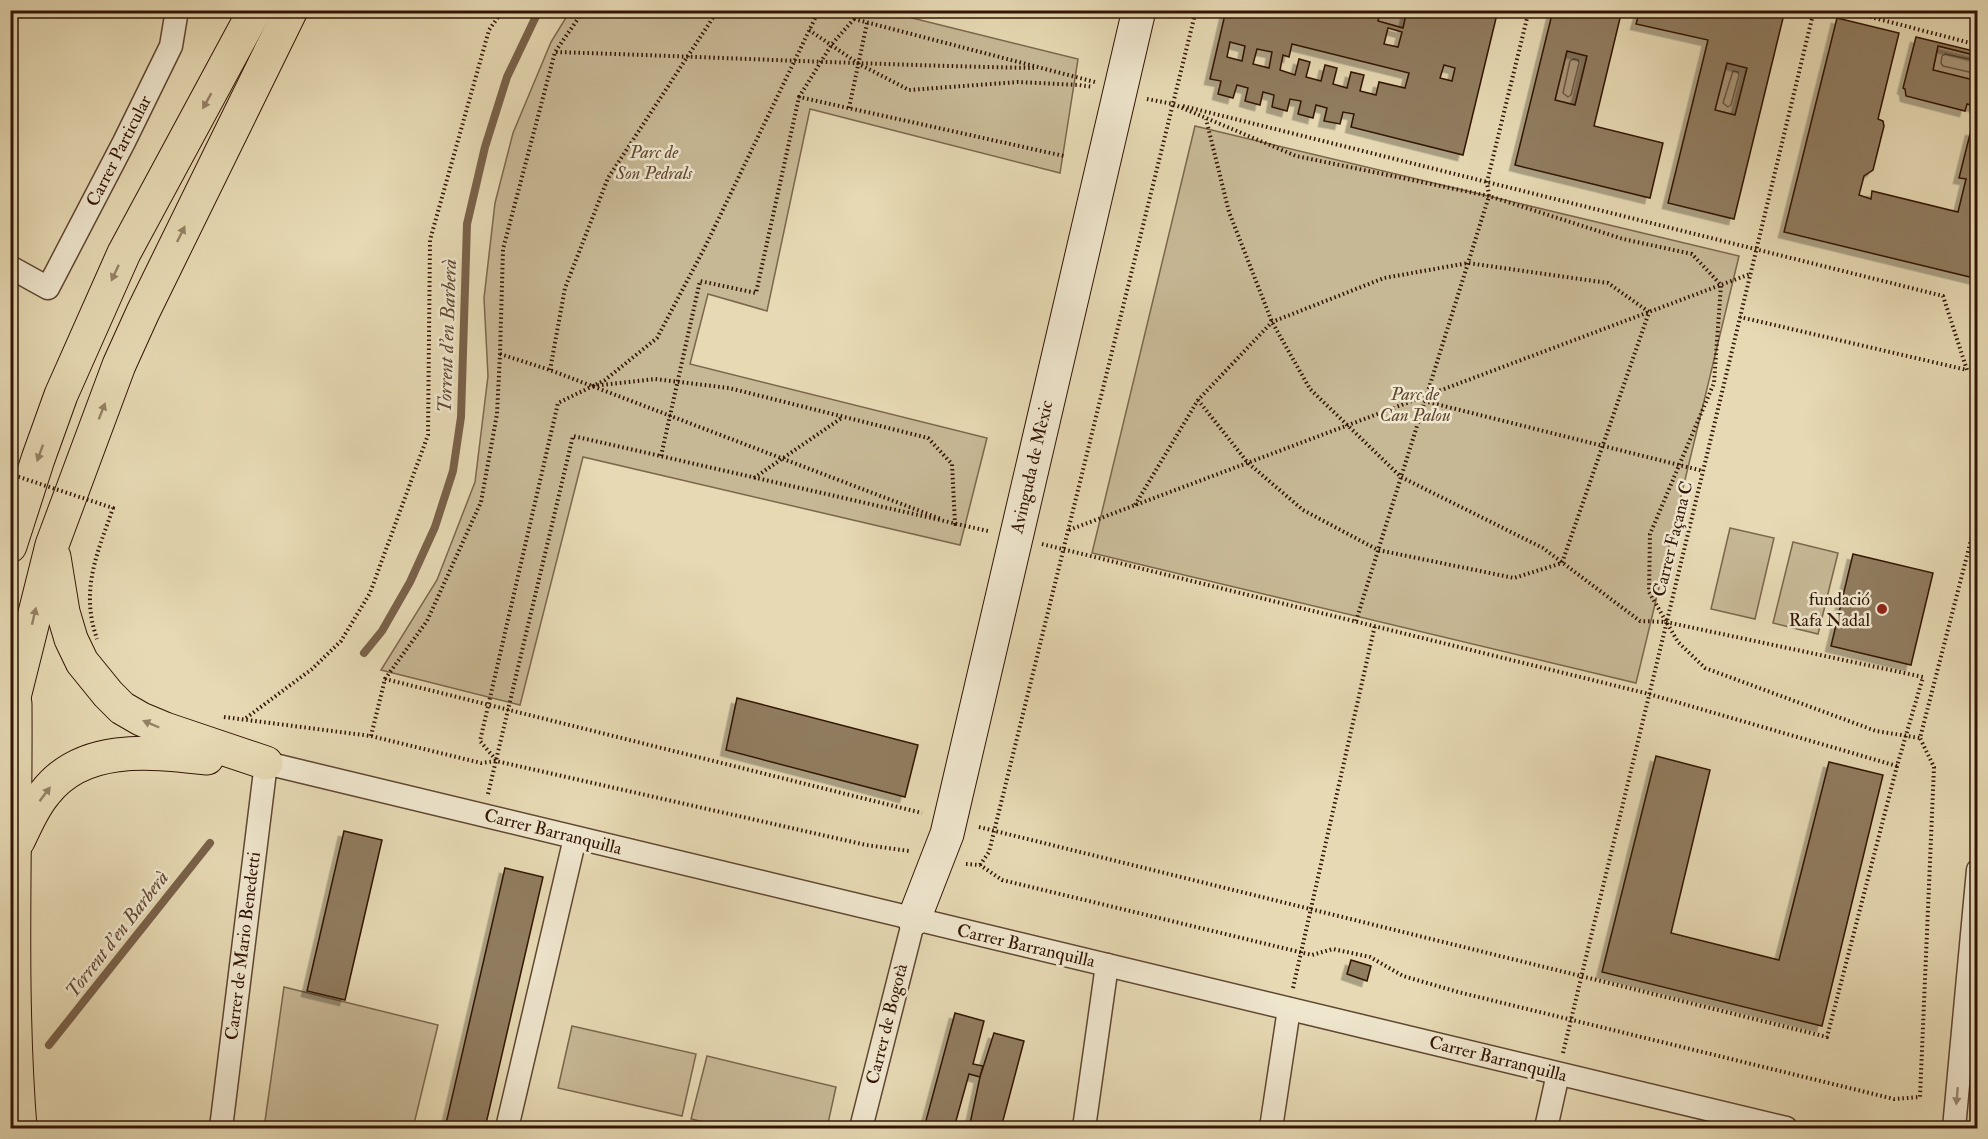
<svg xmlns="http://www.w3.org/2000/svg" width="1988" height="1139" viewBox="0 0 1988 1139" font-family="'IM FELL Double Pica',serif">
	<style>
		.green { fill: #c7b895; stroke: #7c664c; stroke-width: 1.5 }
		.water { fill: #a99678; stroke: #79624a; stroke-width: 1.5 }
		.lines { fill: none; stroke-linecap: round; stroke-linejoin: round }
		.shore { stroke: #6e563e; stroke-width: 1.5 }
		.stream { stroke: #79624a; stroke-width: 8 }
		.building { fill: #907b5f; stroke: #321504; stroke-width: 1.5; fill-rule: evenodd; filter: url(#shadow) }
		.street-casing { stroke: #5f4630; stroke-width: 25 }
		.secondary-casing { stroke: #321504; stroke-width: 35 }
		.highway-casing { stroke: #321504; stroke-width: 35 }
		.path { stroke: #321504; stroke-width: 4; stroke-dasharray: 1.5 3; stroke-linecap: butt }
		.street { stroke: #efe6ce; stroke-width: 22 }
		.secondary { stroke: #efe6ce; stroke-width: 33 }
		.highway { stroke: #e6d9b3; stroke-width: 33 }
		.path-bridge { stroke: #321504; stroke-width: 4; stroke-dasharray: 1.5 3; stroke-linecap: butt }
		.oneway { fill: #958164 }
		.oneway2 { fill: #9a8873 }
		.poi-dot { fill: #8f2418; stroke: #efe6ce; stroke-width: 2 }
		.labels { text-anchor: middle; dominant-baseline: central; stroke-width: 5; stroke-linejoin: round; paint-order: stroke }
		.street-label { font-size: 18px; fill: #321504; stroke: #efe6ce }
		.park-label { font-size: 18px; font-style: italic; fill: #5f4630; stroke: #efe6ce }
		.poi-label { font-size: 18px; fill: #321504; stroke: #efe6ce; text-anchor: end }
		.water-label { font-size: 20px; font-style: italic; fill: #624932; stroke: #efe6ce }
	</style>
	<defs>
		<filter id="shadow"><feDropShadow dx="-5.5" dy="5.5" stdDeviation="0" flood-color="#0004"/></filter>
	</defs>
	<rect width="100%" height="100%" fill="#e6d9b3"/>
	<filter id="stains"><feTurbulence type="fractalNoise" baseFrequency=".00333" numOctaves="4"/><feColorMatrix values="0 0 0 0 .2 0 0 0 0 .09 0 0 0 0 .02 0 0 0 .5 -.17"/></filter>
	<radialGradient id="worn" r=".72"><stop offset=".6" stop-color="#630" stop-opacity="0"/><stop offset="1" stop-color="#630" stop-opacity=".3"/></radialGradient>
	<!-- green -->
	<g class="green">
		<path d="M 570,11 L 884,11 L 1078,59 L 1060,173 L 810,109 L 767,311 L 708,294 L 690,364 L 987,438 L 960,545 L 583,457 L 520,705 L 381,670 L 437,580 L 475,482 L 488,376 L 484,298 L 495,203 L 513,133 L 551,42 Z"/>
		<path d="M 1195,126 L 1739,256 L 1636,683 L 1092,553 Z"/>
		<path d="M 1730,528 L 1774,538 L 1755,619 L 1711,609 Z"/>
		<path d="M 1793,542 L 1838,553 L 1818,634 L 1773,623 Z"/>
		<path d="M 284,987 L 438,1025 L 413,1128 L 264,1128 Z"/>
		<path d="M 572,1026 L 696,1054 L 682,1116 L 558,1088 Z"/>
		<path d="M 707,1056 L 836,1087 L 827,1128 L 731,1128 L 691,1119 Z"/>
	</g>
	<!-- water -->
	<g class="water">
		<path d="M 1377,11 L 1407,11 L 1403,28 L 1378,21 Z"/>
		<path d="M 1938,46 L 1977,56 L 1977,81 L 1933,70 Z"/>
		<path d="M 1567,51 L 1587,56 L 1575,105 L 1555,100 Z"/>
		<path d="M 1727,63 L 1747,68 L 1735,115 L 1715,110 Z"/>
	</g>
	<g class="lines">
		<!-- shore -->
		<g class="shore">
			<path d="M 1573,59 L 1578,60 L 1579,63 L 1571,95 L 1568,97 L 1563,93 L 1570,61 Z"/>
			<path d="M 1978,61 L 1945,54 L 1942,56 L 1941,63 L 1943,66 L 1978,74"/>
			<path d="M 1733,71 L 1738,72 L 1739,75 L 1731,105 L 1728,107 L 1723,103 Z"/>
		</g>
		<!-- stream -->
		<g class="stream">
			<path d="M 364,653 L 382,631 L 410,582 L 435,527 L 453,471 L 461,417 L 467,224 L 485,147 L 507,77 L 539,10"/>
			<path d="M 49,1045 L 210,843"/>
		</g>
	</g>
	<!-- building -->
	<g class="building">
		<path d="M 1226,10 L 1377,10 L 1380,11 L 1378,21 L 1403,28 L 1407,10 L 1498,10 L 1463,155 L 1351,127 L 1354,114 L 1343,112 L 1340,124 L 1324,121 L 1327,108 L 1316,105 L 1313,118 L 1298,114 L 1301,101 L 1290,99 L 1287,111 L 1272,107 L 1274,95 L 1263,92 L 1260,105 L 1245,101 L 1248,88 L 1237,85 L 1233,98 L 1218,94 L 1221,81 L 1210,79 ZM 1388,28 L 1402,32 L 1398,47 L 1384,44 ZM 1230,42 L 1245,46 L 1242,61 L 1227,57 ZM 1292,44 L 1409,73 L 1405,88 L 1379,82 L 1376,95 L 1360,91 L 1364,75 L 1351,72 L 1347,88 L 1333,84 L 1337,68 L 1325,65 L 1321,81 L 1306,77 L 1310,62 L 1299,59 L 1295,75 L 1280,70 L 1283,55 L 1289,57 ZM 1257,49 L 1272,52 L 1269,68 L 1253,64 ZM 1444,65 L 1455,68 L 1452,81 L 1440,78 Z"/>
		<path d="M 1553,10 L 1622,10 L 1594,126 L 1663,143 L 1650,198 L 1515,165 ZM 1567,51 L 1587,56 L 1575,105 L 1555,100 Z"/>
		<path d="M 1640,10 L 1785,10 L 1734,219 L 1668,203 L 1708,40 L 1636,24 ZM 1727,63 L 1747,68 L 1735,115 L 1715,110 Z"/>
		<path d="M 1837,18 L 1899,33 L 1878,119 L 1883,121 L 1884,126 L 1873,170 L 1864,176 L 1859,195 L 1871,199 L 1872,191 L 1958,212 L 1966,179 L 1959,178 L 1971,130 L 1978,131 L 1978,279 L 1784,232 Z"/>
		<path d="M 1916,37 L 1978,52 L 1978,56 L 1938,46 L 1933,70 L 1978,81 L 1978,107 L 1967,104 L 1965,111 L 1906,96 L 1905,89 L 1903,88 Z"/>
		<path d="M 1853,554 L 1933,573 L 1911,665 L 1831,646 Z"/>
		<path d="M 737,698 L 918,745 L 905,797 L 726,750 Z"/>
		<path d="M 1656,756 L 1710,770 L 1671,933 L 1779,960 L 1829,762 L 1883,775 L 1822,1026 L 1602,972 Z"/>
		<path d="M 344,831 L 382,840 L 345,1000 L 307,991 Z"/>
		<path d="M 505,868 L 543,877 L 485,1128 L 445,1128 Z"/>
		<path d="M 1351,960 L 1371,966 L 1367,981 L 1347,974 Z"/>
		<path d="M 955,1013 L 984,1021 L 973,1064 L 983,1066 L 980,1077 L 969,1074 L 954,1128 L 924,1128 Z"/>
		<path d="M 994,1033 L 1024,1041 L 1001,1128 L 969,1128 L 980,1077 Z"/>
	</g>
	<g class="lines">
		<!-- street casing -->
		<g class="street-casing">
			<g id="street">
				<path d="M 10,267 L 48,288 L 124,142 L 171,46 L 177,10"/>
				<path d="M 221,1128 L 266,763 L 1786,1128"/>
				<path d="M 507,1128 L 575,838"/>
				<path d="M 861,1128 L 914,919"/>
				<path d="M 1084,1128 L 1107,965"/>
				<path d="M 1271,1128 L 1289,1009"/>
				<path d="M 1546,1128 L 1558,1074"/>
				<path d="M 1954,1128 L 1978,870"/>
			</g>
		</g>
		<!-- secondary casing -->
		<g class="secondary-casing">
			<path id="secondary" d="M 914,919 L 947,834 L 1139,10"/>
		</g>
		<!-- highway casing -->
		<g class="highway-casing">
			<g id="highway">
				<path d="M 10,546 L 38,459 L 61,395 L 124,253 L 255,10"/>
				<path d="M 54,557 L 63,612 L 71,639 L 82,662 L 108,694 L 122,708 L 141,719 L 165,729 L 266,763"/>
				<path d="M 15,704 C 16,846 9,987 20,1128"/>
				<path d="M 10,725 L 15,693 L 52,545 L 119,365 L 143,312 L 291,10"/>
				<path d="M 18,841 C 26,825 33,807 45,793 C 83,743 152,752 207,758"/>
			</g>
		</g>
		<!-- path -->
		<g class="path">
			<path d="M 1844,10 L 1978,45"/>
			<path d="M 854,19 L 1095,82"/>
			<path d="M 809,30 L 859,64 L 909,90 L 1018,82 L 1079,85 L 1093,87"/>
			<path d="M 556,52 C 715,57 874,65 1034,68"/>
			<path d="M 799,97 L 832,44 L 854,19 L 856,10"/>
			<path d="M 1147,99 L 1173,104 L 1296,156 L 1489,196 L 1623,239 L 1692,254 L 1721,285 L 1714,383 L 1650,534 L 1649,592 L 1678,642 L 1705,668 L 1876,731 L 1920,738"/>
			<path d="M 1183,106 L 1943,296 L 1967,370 L 1740,317"/>
			<path d="M 849,108 L 867,23"/>
			<path d="M 500,354 L 550,370 L 941,519"/>
			<path d="M 550,370 L 565,288 L 608,178 L 718,10"/>
			<path d="M 593,386 L 655,379 L 729,388 L 928,438 L 952,464 L 955,524 L 954,523"/>
			<path d="M 1424,401 L 1703,471"/>
			<path d="M 661,456 L 700,281 L 756,293 L 799,97 L 1064,156"/>
			<path d="M 754,478 L 843,417"/>
			<path d="M 1135,505 L 1198,400 L 1272,322 L 1384,278 L 1468,263 L 1608,283 L 1649,312 L 1562,563 L 1514,578 L 1378,550 L 1303,510 L 1248,463 L 1198,400"/>
			<path d="M 1069,530 L 1750,274"/>
			<path d="M 1042,544 L 1649,694 L 1897,766 L 1923,677 L 1666,622 L 1640,621 L 1543,548 L 1401,477 L 1310,389 L 1272,322 L 1229,212 L 1206,119"/>
			<path d="M 1356,621 L 1489,196 L 1487,182 L 1529,10"/>
			<path d="M 385,679 L 427,621 L 481,502 L 497,414 L 500,354 L 503,249 L 555,52 L 584,10"/>
			<path d="M 224,717 L 371,736 L 481,763 L 496,761 L 866,845 L 909,851"/>
			<path d="M 246,718 L 312,669 L 341,641 L 370,593 L 428,435 L 430,240 L 489,30 L 503,10"/>
			<path d="M 371,736 L 385,679 L 922,813"/>
			<path d="M 496,760 L 480,741 L 558,403 L 605,380 L 657,338 L 705,247 L 819,10"/>
			<path d="M 488,794 L 573,436 L 988,531"/>
			<path d="M 979,827 L 1827,1037 L 1897,766"/>
			<path d="M 966,864 L 980,865 L 1002,880 L 1312,955 L 1333,949 L 1370,957 L 1403,976 L 1458,992 L 1894,1099 L 1920,1097 L 1934,767 L 1920,738 L 1978,513"/>
			<path d="M 980,865 L 989,852 L 1196,10"/>
			<path d="M 1293,988 L 1375,625"/>
			<path d="M 1563,1053 L 1814,10"/>
		</g>
		<!-- street -->
		<use href="#street" class="street"/>
		<!-- secondary -->
		<use href="#secondary" class="secondary"/>
		<!-- highway -->
		<use href="#highway" class="highway"/>
		<!-- path-bridge -->
		<path class="path-bridge" d="M 10,474 L 113,508 C 97,554 80,590 97,639"/>
	</g>
	<!-- one-way arrows -->
	<defs><path id="oneway-solid" d="M-6-.8H1V-3.2L6.5 0L1 3.2V.8H-6Z" transform="scale(1.5)"/></defs>
	<g class="oneway">
		<use href="#oneway-solid" transform="translate(207 101) rotate(119)"/>
		<use href="#oneway-solid" transform="translate(181 234) rotate(-64)"/>
		<use href="#oneway-solid" transform="translate(115 273) rotate(115)"/>
		<use href="#oneway-solid" transform="translate(102 411) rotate(-69)"/>
		<use href="#oneway-solid" transform="translate(40 453) rotate(110)"/>
		<use href="#oneway-solid" transform="translate(34 616) rotate(-77)"/>
		<use href="#oneway-solid" transform="translate(151 724) rotate(-157)"/>
		<use href="#oneway-solid" transform="translate(45 794) rotate(-53)"/>
	</g>
	<use class="oneway2" href="#oneway-solid" transform="translate(1957 1096) rotate(95)"/>
	<!-- markers -->
	<circle class="poi-dot" cx="1882" cy="609" r="6"/>
	<g class="labels">
		<!-- street labels -->
		<g class="street-label">
			<text transform="translate(119 151) rotate(-63)">Carrer Particular</text>
			<text transform="translate(1032 467) rotate(-77)">Avinguda de Mèxic</text>
			<text transform="translate(1673 539) rotate(-76)">Carrer Façana C</text>
			<text transform="translate(553 832) rotate(14)">Carrer Barranquilla</text>
			<text transform="translate(243 946) rotate(-83)">Carrer de Mario Benedetti</text>
			<text transform="translate(1026 946) rotate(13)">Carrer Barranquilla</text>
			<text transform="translate(887 1024) rotate(-76)">Carrer de Bogotà</text>
			<text transform="translate(1498 1059) rotate(14)">Carrer Barranquilla</text>
		</g>
		<!-- park labels -->
		<g class="park-label">
			<text x="654" y="152">Parc de<tspan x="654" dy="21">Son Pedrals</tspan></text>
			<text x="1415" y="394">Parc de<tspan x="1415" dy="21">Can Palou</tspan></text>
		</g>
		<!-- poi labels -->
		<g class="poi-label">
			<text x="1870" y="599">fundació<tspan x="1870" dy="21">Rafa Nadal</tspan></text>
		</g>
		<!-- water labels -->
		<g class="water-label">
			<text transform="translate(447 336) rotate(-88)">Torrent d'en Barberà</text>
			<text transform="translate(117 934) rotate(-52)">Torrent d'en Barberà</text>
		</g>
	</g>
	<!-- margin -->
	<rect width="1988" height="1139" fill="none" stroke="#e6d9b3" stroke-width="36"/>
	<rect x="12" y="12" width="1964" height="1115" fill="none" stroke="#321504" stroke-width="3"/>
	<rect x="18" y="18" width="1952" height="1103" fill="none" stroke="#321504" stroke-width="1.5"/>
	<rect width="100%" height="100%" filter="url(#stains)"/>
	<rect width="100%" height="100%" fill="url(#worn)"/>
</svg>
